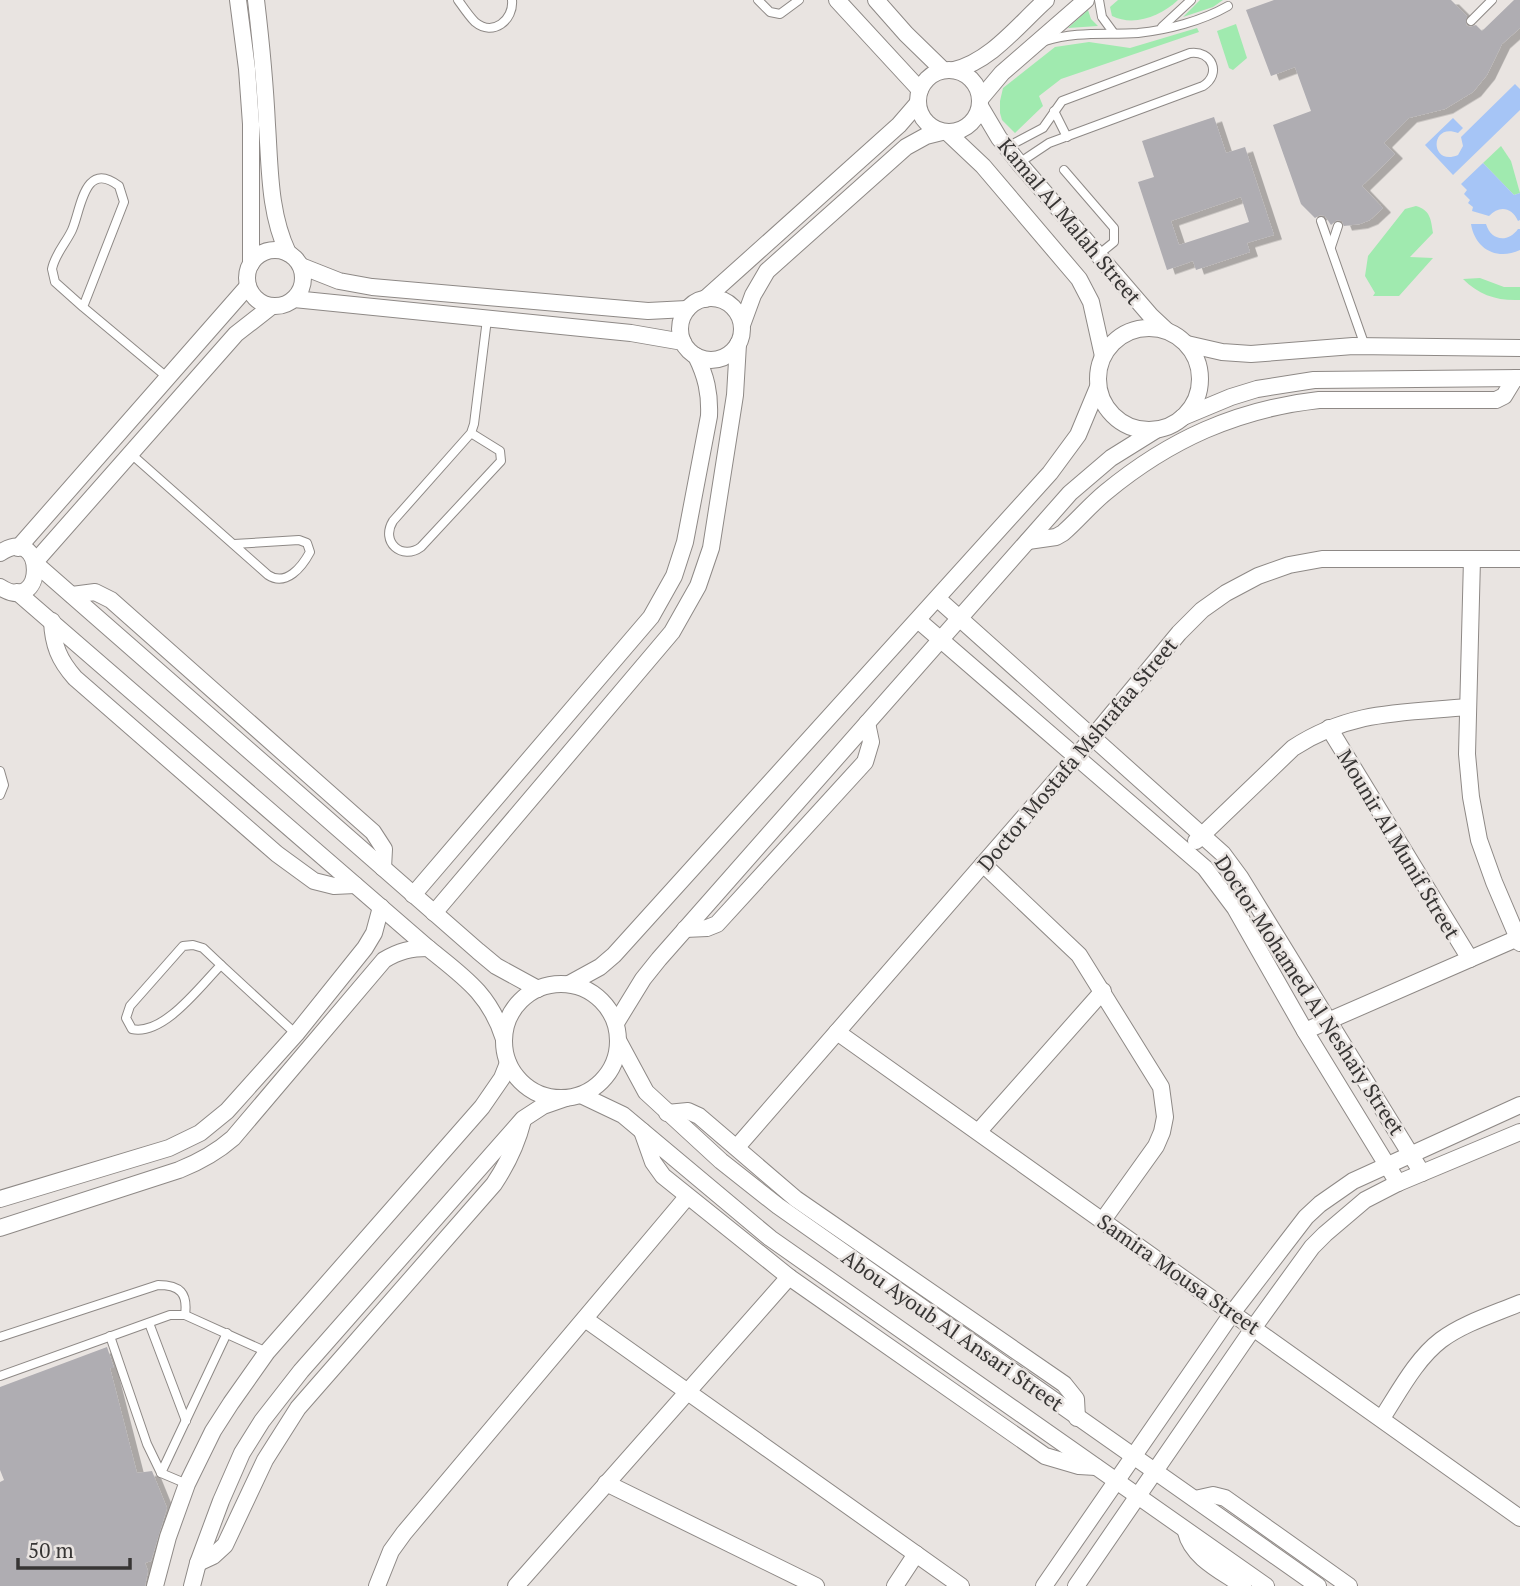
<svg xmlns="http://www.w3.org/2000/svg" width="1520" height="1586" viewBox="0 0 1520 1586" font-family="'PT Serif',serif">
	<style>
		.green { fill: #a0eaaf }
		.water { fill: #a6c5f6 }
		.building { fill: #afadb2; fill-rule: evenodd; filter: url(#shadow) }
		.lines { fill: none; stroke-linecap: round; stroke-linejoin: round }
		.service-casing { stroke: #8e8986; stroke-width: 10 }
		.minor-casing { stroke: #8e8986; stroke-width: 18 }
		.service { stroke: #fff; stroke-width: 8 }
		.minor { stroke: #fff; stroke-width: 16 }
		.labels { text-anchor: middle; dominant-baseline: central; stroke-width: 5; stroke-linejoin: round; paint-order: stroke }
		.street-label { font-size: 21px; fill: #373534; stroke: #e9e4e1 }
	</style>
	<defs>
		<filter id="shadow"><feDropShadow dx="8" dy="4.5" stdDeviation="0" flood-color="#0004"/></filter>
	</defs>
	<rect width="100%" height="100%" fill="#e9e4e1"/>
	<!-- green -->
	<g class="green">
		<path d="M 1118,0 L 1178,0 C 1161,16 1134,27 1112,16 L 1110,7 Z"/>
		<path d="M 1200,0 L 1223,0 L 1213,7 L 1183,17 Z"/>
		<path d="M 1088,10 L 1091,19 L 1098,26 L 1068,28 Z"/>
		<path d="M 1236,24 L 1247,58 L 1233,70 L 1229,68 L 1217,31 Z"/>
		<path d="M 1197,28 L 1199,32 L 1061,79 L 1039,96 L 1043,106 L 1015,133 L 1002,120 L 1000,113 L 1000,101 L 1003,88 L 1055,47 L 1089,42 L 1130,48 Z"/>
		<path d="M 1501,146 L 1511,161 L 1520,193 L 1514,195 L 1483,163 Z"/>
		<path d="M 1416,206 C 1430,210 1431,219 1433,233 L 1410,257 L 1433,258 L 1399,296 L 1373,296 L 1375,293 L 1365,276 L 1368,256 L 1405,209 Z"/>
		<path d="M 1480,278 L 1504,287 L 1520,287 L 1520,300 C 1497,301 1479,295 1463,279 Z"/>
	</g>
	<!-- water -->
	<g class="water">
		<path d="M 1515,84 L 1520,89 L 1520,110 L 1453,175 L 1425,145 L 1453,118 L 1463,128 L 1458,133 C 1429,122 1430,167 1458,155 L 1463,146 L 1461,137 Z"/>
		<path d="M 1483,163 L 1514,195 L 1520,193 L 1520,220 L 1518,221 C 1512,207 1499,205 1489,216 L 1472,211 L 1473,207 L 1468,203 L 1470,200 L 1464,194 L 1467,190 L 1461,184 Z"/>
		<path d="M 1471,224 L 1486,224 C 1491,241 1508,243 1518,229 L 1520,229 L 1520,250 C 1497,261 1475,249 1471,224 Z"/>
	</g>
	<!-- building -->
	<g class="building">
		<path d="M 1274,0 L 1451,0 L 1467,16 L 1466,25 L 1470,27 L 1476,25 L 1482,31 L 1514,0 L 1520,0 L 1520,28 L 1502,44 L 1487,75 L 1473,92 L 1445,109 L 1409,118 L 1384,143 L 1395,154 L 1362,186 L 1383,208 L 1370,220 L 1360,224 L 1344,226 L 1342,221 L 1337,220 L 1331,225 L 1325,216 L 1320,215 L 1315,218 L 1301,204 L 1273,125 L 1311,111 L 1295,67 L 1271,76 L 1246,10 Z"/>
		<path d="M 1214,117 L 1226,153 L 1245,147 L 1274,235 L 1247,243 L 1250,252 L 1196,270 L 1193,261 L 1167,270 L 1138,182 L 1154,177 L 1142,141 ZM 1241,197 L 1249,222 L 1179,245 L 1171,221 Z"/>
		<path d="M 107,1347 L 114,1368 L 110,1368 L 137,1473 L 152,1471 L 167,1508 L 151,1561 L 145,1563 L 148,1571 L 145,1586 L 0,1586 L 0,1482 L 4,1480 L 0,1470 L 0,1387 Z"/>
	</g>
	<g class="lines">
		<!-- service casing -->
		<g class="service-casing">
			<g id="service">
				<path d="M 458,0 C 463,7 469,16 475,22 C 493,37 514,20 512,0"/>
				<path d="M 758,0 L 770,12 L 780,14 L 799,0"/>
				<path d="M 1099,0 L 1102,17 L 1113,32"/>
				<path d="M 1471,21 L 1492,0"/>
				<path d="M 1162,27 L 1191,0"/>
				<path d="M 1045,41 C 1076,31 1106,35 1138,33 C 1167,30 1202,21 1228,6"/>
				<path d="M 1054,111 L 1067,137"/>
				<path d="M 1007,147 L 1043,128 L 1062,101 L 1190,53 C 1212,50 1222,74 1203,86 L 1049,143 L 1019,163"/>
				<path d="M 1064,170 L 1114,228 L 1114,242 L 1098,255"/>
				<path d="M 1321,221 L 1365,346"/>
				<path d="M 1331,247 L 1338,226"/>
				<path d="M 83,307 L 55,282 L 52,269 C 55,254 66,243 72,230 C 81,210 84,159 119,186 L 124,202 L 83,307 L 168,378"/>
				<path d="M 471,433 L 500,451 L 501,461 L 421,547 C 402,561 380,542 393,521 L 471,433 L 474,424 L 487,319"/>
				<path d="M 130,453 L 268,575 C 286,587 302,567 310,552 L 307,543 L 299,540 L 234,544"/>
				<path d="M 0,771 L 4,785 L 0,795"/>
				<path d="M 193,945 L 203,948 L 221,965 C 201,985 164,1036 132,1029 L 126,1018 L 130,1006 L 183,946 Z"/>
				<path d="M 221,965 L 296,1034"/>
				<path d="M 149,1323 L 186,1421"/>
				<path d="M 110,1336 L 147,1444 L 161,1473"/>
				<path d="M 0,1337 L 158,1285 C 180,1285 188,1293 185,1315"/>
				<path d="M 0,1376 L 170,1315 L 185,1315 L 267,1352"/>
				<path d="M 187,1484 L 161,1473 L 227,1333"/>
			</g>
		</g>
		<!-- minor casing -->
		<g class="minor-casing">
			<g id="minor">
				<path d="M 238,0 L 247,69 L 251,124 L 251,264"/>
				<path d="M 256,0 C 261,42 265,83 267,125 C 270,168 269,213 288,253"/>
				<path d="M 837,0 L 920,90"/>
				<path d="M 876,0 L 906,34 L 943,70"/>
				<circle cx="949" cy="101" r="31"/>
				<path d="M 954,70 C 991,61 1018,25 1046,0"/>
				<path d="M 981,98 L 1002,73 L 1086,0"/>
				<path d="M 980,106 L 999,138 L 1019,163 L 1150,315 L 1166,330"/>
				<path d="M 948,133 L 983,166 L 1079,279 L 1091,302 L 1103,356"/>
				<circle cx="275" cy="278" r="28"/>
				<path d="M 301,266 L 339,281 L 372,287 L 648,311 L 687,309"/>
				<circle cx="711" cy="329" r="31"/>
				<path d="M 294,299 L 631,333 L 683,342"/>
				<path d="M 705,299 L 899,125 L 918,103"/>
				<path d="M 742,325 L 753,295 L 767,271 L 906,147 L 926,136 L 942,132"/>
				<circle cx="1149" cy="379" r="51"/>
				<path d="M 1187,344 L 1222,352 L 1251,354 L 1353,346 L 1520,348"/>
				<path d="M 1183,417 L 1231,397 L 1257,389 L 1314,380 L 1520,378"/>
				<path d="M 1028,541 L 1056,537 L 1063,533 C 1078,520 1090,505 1106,492 C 1169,440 1237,409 1319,400 L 1496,400 L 1504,396 L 1515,378"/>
				<path d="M 18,548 L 248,286"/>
				<path d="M 0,553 C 46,522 47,617 0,587"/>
				<path d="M 1472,559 L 1467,754 L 1471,797 L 1479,840 L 1494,882 L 1520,943"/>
				<path d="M 35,562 L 236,334 L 272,306"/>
				<path d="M 36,564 L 478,951 L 496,966 L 538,989"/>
				<path d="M 17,592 L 428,948 C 464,977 490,994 504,1039"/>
				<path d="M 72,595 L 95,592 L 111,600 L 373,832 L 384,849 L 383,868"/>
				<path d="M 938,599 L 1223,854 L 1240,877 L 1422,1173"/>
				<path d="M 52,621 C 53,645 59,660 75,678 L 277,854 L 314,881 L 334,886 L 355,885"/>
				<path d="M 919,621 L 1205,868 L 1235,908 L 1305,1031 L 1398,1183"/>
				<path d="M 1329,728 L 1470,959"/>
				<path d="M 1196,841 L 1293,748 C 1351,710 1402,713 1468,707"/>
				<path d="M 983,864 L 1079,955 L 1161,1087 L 1165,1117 L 1162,1132 L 1156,1146 L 1103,1220"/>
				<path d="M 413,895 L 651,617 L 674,576 L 685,542 L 709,416 C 710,393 706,376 696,356"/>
				<path d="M 434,913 L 672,632 L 698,586 L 711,548 L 735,395 L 738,344"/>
				<path d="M 685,929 L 707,928 L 717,924 L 865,762 L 871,742 L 867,723"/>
				<circle cx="561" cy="1041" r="57"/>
				<path d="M 569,984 L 600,967 L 614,955 L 1050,473 L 1078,435 L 1098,387"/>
				<path d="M 616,1023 L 643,979 L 659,959 L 1070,493 L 1111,458 L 1156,430"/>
				<path d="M 1305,1031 L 1518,938"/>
				<path d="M 837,1032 L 1520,1518"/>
				<path d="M 619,1042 L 646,1092 L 721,1161 L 778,1206 L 1318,1586"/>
				<path d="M 581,1095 L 623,1115 L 770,1238 L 1266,1586"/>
				<path d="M 667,1113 L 688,1111 L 699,1116 L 796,1199 L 1064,1384 L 1076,1399 L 1077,1418"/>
				<path d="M 642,1131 L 653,1162 L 663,1176 L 789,1277 L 1045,1456 L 1079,1466 L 1096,1467"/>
				<path d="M 979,1131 L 1103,991"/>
				<path d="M 737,1147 L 1077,756 L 1179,633 L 1202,610 L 1226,593 L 1258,576 L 1289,565 L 1322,559 L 1520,559"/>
				<path d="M 0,1199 L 169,1148 L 200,1133 L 227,1111 L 296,1034 L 365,948 L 374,933 L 381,907"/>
				<path d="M 0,1228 L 179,1170 C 199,1162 216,1153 233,1138 L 384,960 C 399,951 411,948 428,948"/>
				<path d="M 585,1319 L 961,1586"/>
				<path d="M 1382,1418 C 1399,1392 1416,1359 1441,1340 C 1464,1323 1494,1314 1520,1303"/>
				<path d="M 606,1483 L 816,1586"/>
				<path d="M 1195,1499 L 1213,1495 L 1225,1498 L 1349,1586"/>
				<path d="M 1186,1532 C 1192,1558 1223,1572 1243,1586"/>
				<path d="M 198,1563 L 213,1556 L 225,1545 L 265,1460 L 298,1408 L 494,1184 C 508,1163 517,1144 523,1120"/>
				<path d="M 155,1586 L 168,1537 L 187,1484 L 213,1431 L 231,1403 L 267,1352 L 482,1107 L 502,1078 L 508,1063"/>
				<path d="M 192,1586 L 198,1563 L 221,1501 L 242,1453 L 262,1421 L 301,1371 L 523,1119 L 543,1106 L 566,1098"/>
				<path d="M 377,1586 L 391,1551 L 404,1533 L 687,1197"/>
				<path d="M 516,1586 L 789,1277"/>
				<path d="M 895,1586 L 916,1554"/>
				<path d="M 1044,1586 L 1233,1312 L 1306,1217 L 1320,1204 L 1353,1181 L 1520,1105"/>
				<path d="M 1076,1586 L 1254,1327 L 1312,1247 L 1325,1234 L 1365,1200 L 1398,1183 L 1520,1132"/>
			</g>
		</g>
		<!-- service -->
		<use href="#service" class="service"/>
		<!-- minor -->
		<use href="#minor" class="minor"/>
	</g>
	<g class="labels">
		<!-- street labels -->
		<g class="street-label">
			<text transform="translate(1070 221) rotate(50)">Kamal Al Malah Street</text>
			<text transform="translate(1077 754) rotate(-50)">Doctor Mostafa Mshrafaa Street</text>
			<text transform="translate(1399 844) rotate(59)">Mounir Al Munif Street</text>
			<text transform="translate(1310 995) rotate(57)">Doctor Mohamed Al Neshaiy Street</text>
			<text transform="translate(1179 1274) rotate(35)">Samira Mousa Street</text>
			<text transform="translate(953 1330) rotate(35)">Abou Ayoub Al Ansari Street</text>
		</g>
	</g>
	<!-- scale -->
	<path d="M18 1558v10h112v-10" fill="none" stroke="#373534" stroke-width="3.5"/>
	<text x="28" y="1558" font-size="21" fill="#373534" stroke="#e9e4e1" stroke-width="5" paint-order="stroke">50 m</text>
</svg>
